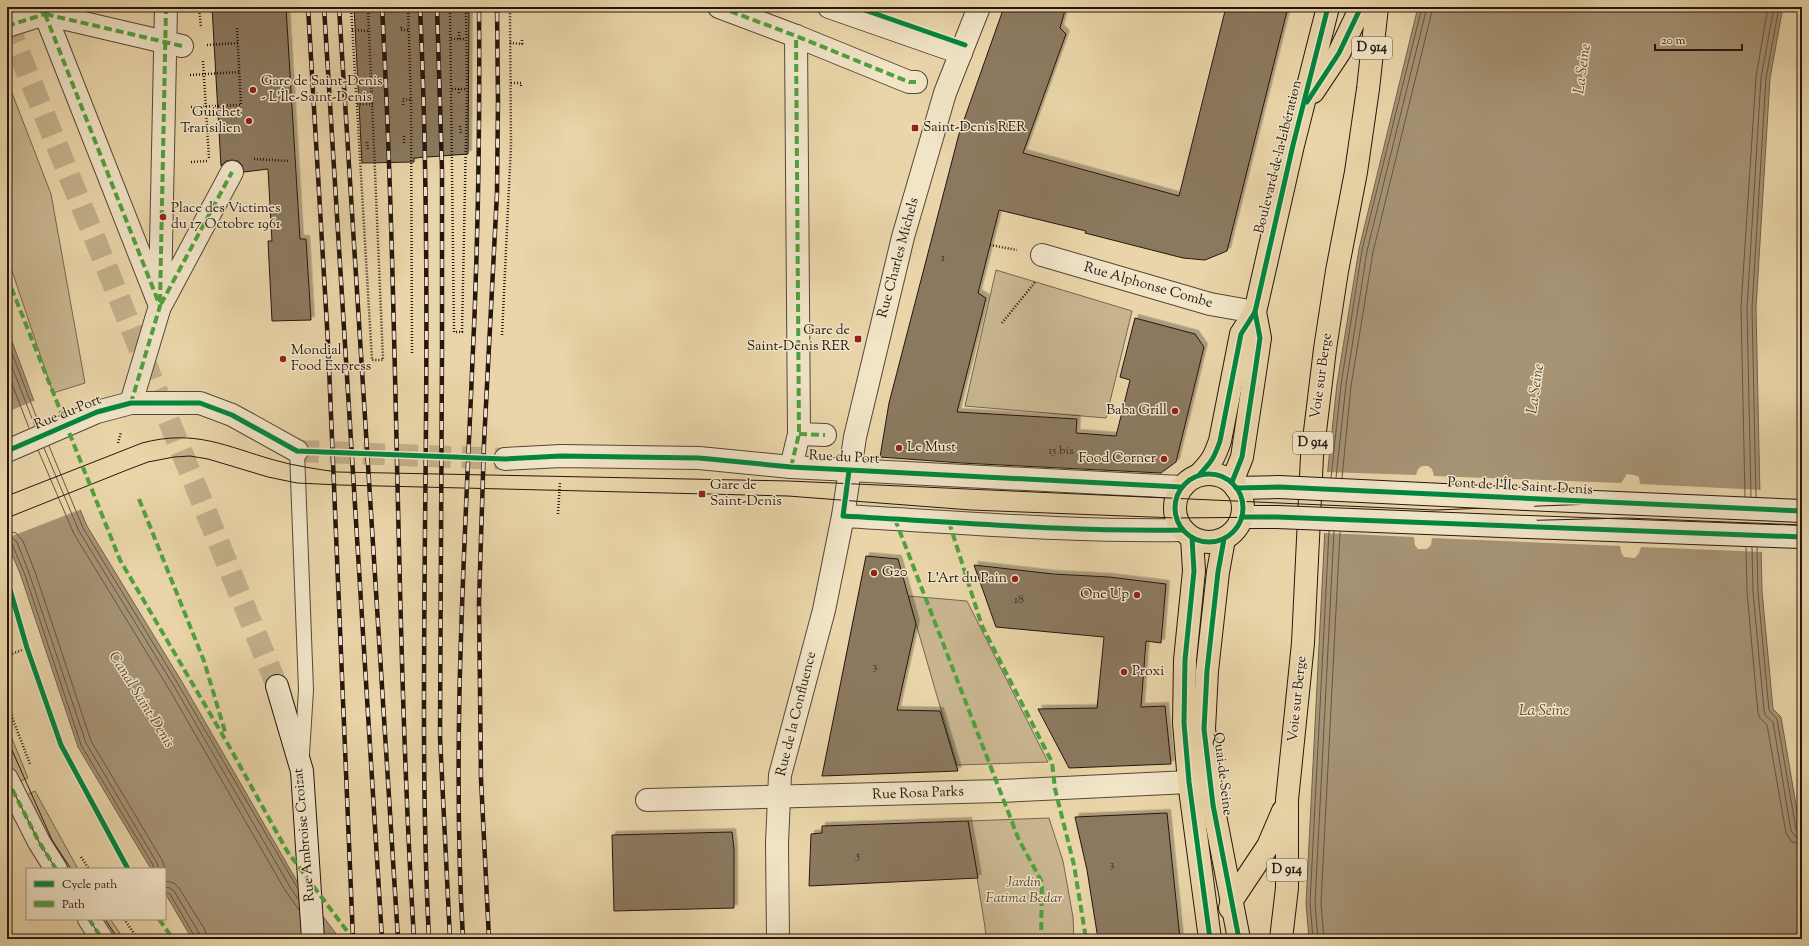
<svg xmlns="http://www.w3.org/2000/svg" width="1809" height="946" viewBox="0 0 1809 946" font-family="'Sorts Mill Goudy',serif">
	<style>
		.green { fill: #c8b58f; stroke: #76664f }
		.water { fill: #a69475; stroke: #72624c }
		.pier { fill: #e9d5a9 }
		.lines { fill: none; stroke-linecap: round; stroke-linejoin: round }
		.shore { stroke: #665542; stroke-width: 1 }
		.building { fill: #8b795f; stroke: #25160f; filter: url(#shadow) }
		.street-tunnel { stroke: #c2af8a; stroke-width: 22; stroke-dasharray: 22 11; stroke-linecap: butt }
		.secondary-tunnel { stroke: #c2af8a; stroke-width: 22; stroke-dasharray: 22 11; stroke-linecap: butt }
		.lane-casing { stroke: #564636; stroke-width: 16 }
		.street-casing { stroke: #564636; stroke-width: 24 }
		.secondary-casing { stroke: #25160f; stroke-width: 24 }
		.primary-casing { stroke: #25160f; stroke-width: 24 }
		.path { stroke: #25160f; stroke-width: 2.5; stroke-dasharray: 1 2; stroke-linecap: butt }
		.lane { stroke: #f1e4c7; stroke-width: 14 }
		.street { stroke: #f1e4c7; stroke-width: 22 }
		.secondary { stroke: #f1e4c7; stroke-width: 22 }
		.primary { stroke: #e9d5a9; stroke-width: 22 }
		.tram { stroke: #25160f; stroke-width: 1 }
		.rail-casing { stroke: #25160f; stroke-width: 4.5 }
		.rail { stroke: #f1e4c7; stroke-width: 3; stroke-dasharray: 9; stroke-linecap: butt }
		.secondary-bridge-casing { stroke: #25160f; stroke-width: 24; stroke-linecap: butt }
		.secondary-bridge { stroke: #f1e4c7; stroke-width: 22 }
		.quiet { stroke: #50a13f; stroke-width: 4; stroke-dasharray: 8 4; stroke-linecap: butt }
		.cycleway-casing { stroke: #f1e4c7; stroke-width: 8 }
		.cycleway { stroke: #00873e; stroke-width: 5 }
		.poi-dot { fill: #8f2418; stroke: #f1e4c7; stroke-width: 1.5 }
		.labels { text-anchor: middle; dominant-baseline: central; stroke-width: 3; stroke-linejoin: round; paint-order: stroke }
		.number-label { font-size: 12px; fill: #3e2f23 }
		.shield { fill: #f1e4c7; stroke: #625446; stroke-width: 1 }
		.shield-label { font-size: 13px; font-weight: bold; fill: #25160f }
		.poi-label { font-size: 14px; fill: #25160f; stroke: #f1e4c7; text-anchor: start }
		.street-label { font-size: 14px; fill: #25160f; stroke: #f1e4c7 }
		.park-label { font-size: 14px; font-style: italic; fill: #564635; stroke: #f1e4c7 }
		.water-label { font-size: 15px; font-style: italic; fill: #594838; stroke: #f1e4c7 }
	</style>
	<defs>
		<filter id="shadow"><feDropShadow dx="3.5" dy="-3.5" stdDeviation="0" flood-color="#0004"/></filter>
	</defs>
	<rect width="100%" height="100%" fill="#e9d5a9"/>
	<filter id="stains"><feTurbulence type="fractalNoise" baseFrequency=".005" numOctaves="4"/><feColorMatrix values="0 0 0 0 .2 0 0 0 0 .09 0 0 0 0 .02 0 0 0 .5 -.17"/></filter>
	<radialGradient id="worn" r=".72"><stop offset=".6" stop-color="#630" stop-opacity="0"/><stop offset="1" stop-color="#630" stop-opacity=".3"/></radialGradient>
	<!-- green -->
	<g class="green">
		<path d="M 7,80 L 51,194 L 85,383 L 53,393 L 7,256 Z"/>
		<path d="M 996,270 L 1132,311 L 1106,418 L 965,406 Z"/>
		<path d="M 908,596 L 967,601 L 1048,762 L 957,765 Z"/>
		<path d="M 7,726 L 28,778 L 16,783 L 7,763 Z"/>
		<path d="M 35,791 L 78,869 L 65,869 L 24,796 Z"/>
		<path d="M 1049,818 L 1063,861 L 1073,917 L 1074,939 L 986,939 L 985,927 L 968,821 Z"/>
		<path d="M 96,919 L 110,919 L 124,939 L 108,939 Z"/>
	</g>
	<!-- water -->
	<g class="water">
		<path d="M 1418,7 L 1783,7 L 1770,78 L 1756,308 L 1762,591 L 1773,709 L 1781,717 L 1802,840 L 1802,939 L 1309,939 L 1306,903 L 1328,468 L 1337,384 L 1359,249 Z"/>
		<path d="M 7,328 L 34,401 L 87,526 L 182,682 L 298,883 L 340,939 L 192,939 L 165,893 L 165,869 L 151,869 L 78,747 L 21,576 L 7,542 Z"/>
	</g>
	<!-- pier -->
	<g class="pier">
		<path d="M 36,400 L 82,509 L 7,538 L 7,412 Z"/>
		<path d="M 1422,466 L 1428,466 L 1432,469 L 1434,476 L 1621,483 L 1627,474 L 1634,475 L 1639,477 L 1640,484 L 1762,490 L 1763,552 L 1641,547 L 1639,553 L 1635,558 L 1624,557 L 1621,552 L 1620,546 L 1432,538 L 1431,545 L 1427,549 L 1418,549 L 1415,545 L 1414,537 L 1323,533 L 1326,472 L 1416,475 L 1418,469 Z"/>
	</g>
	<g class="lines">
		<!-- shore -->
		<g class="shore">
			<path d="M 7,340 L 39,424"/>
			<path d="M 7,354 L 35,426"/>
			<path d="M 7,371 L 29,428"/>
			<path d="M 49,446 L 83,528 L 178,684 L 298,889"/>
			<path d="M 44,448 L 79,531 L 174,686 L 290,887 L 298,899"/>
			<path d="M 38,450 L 74,534 L 169,689 L 285,890 L 299,910"/>
			<path d="M 1331,478 L 1341,385 L 1362,250 L 1422,7"/>
			<path d="M 1336,478 L 1346,385 L 1367,251 L 1427,7"/>
			<path d="M 1342,478 L 1351,386 L 1373,252 L 1433,7"/>
			<path d="M 1745,497 L 1741,307 L 1756,77 L 1768,7"/>
			<path d="M 1751,497 L 1747,308 L 1761,78 L 1774,7"/>
			<path d="M 1756,497 L 1752,308 L 1766,78 L 1779,7"/>
			<path d="M 7,531 L 16,533 L 23,541 L 35,572 L 91,741 L 162,860 L 165,869"/>
			<path d="M 7,537 L 12,538 L 17,542 L 29,573 L 86,743 L 157,863 L 159,869"/>
			<path d="M 7,542 L 12,544 L 25,575 L 81,745 L 153,865 L 154,869"/>
			<path d="M 1746,547 L 1747,592 L 1758,713 L 1760,718 L 1767,725 L 1786,833 L 1792,842 L 1802,844"/>
			<path d="M 1752,547 L 1753,592 L 1764,710 L 1765,715 L 1773,722 L 1791,831 L 1796,837 L 1802,838"/>
			<path d="M 1757,547 L 1758,592 L 1769,710 L 1777,719 L 1796,829 L 1798,832 L 1802,833"/>
			<path d="M 165,881 L 174,883 L 179,888 L 205,930 L 207,939"/>
			<path d="M 165,887 L 170,888 L 174,891 L 199,933 L 201,939"/>
			<path d="M 165,892 L 170,894 L 196,939"/>
			<path d="M 1313,939 L 1310,903 L 1329,531"/>
			<path d="M 1318,939 L 1315,903 L 1334,531"/>
			<path d="M 1324,939 L 1321,903 L 1340,532"/>
		</g>
	</g>
	<!-- building -->
	<g class="building">
		<path d="M 212,7 L 286,7 L 300,239 L 306,239 L 311,320 L 272,321 L 268,241 L 272,241 L 268,169 L 244,172 L 242,165 L 238,161 L 232,160 L 226,161 L 221,166 Z"/>
		<path d="M 354,7 L 469,7 L 468,154 L 414,158 L 414,162 L 362,163 Z"/>
		<path d="M 1004,7 L 1066,7 L 1060,28 L 1066,34 L 1023,153 L 1179,196 L 1226,7 L 1288,7 L 1227,251 L 1205,260 L 1183,258 L 1085,233 L 1086,231 L 999,210 L 978,293 L 986,298 L 957,412 L 1077,419 L 1076,433 L 1116,436 L 1130,380 L 1120,377 L 1135,318 L 1195,334 L 1204,347 L 1176,462 L 1161,473 L 961,463 L 880,457 L 889,403 L 959,134 Z"/>
		<path d="M 866,556 L 898,559 L 916,624 L 897,710 L 940,711 L 958,771 L 822,776 Z"/>
		<path d="M 974,565 L 1053,574 L 1109,577 L 1166,584 L 1161,643 L 1146,641 L 1141,707 L 1165,706 L 1171,764 L 1069,768 L 1038,709 L 1097,708 L 1104,637 L 996,627 Z"/>
		<path d="M 1167,813 L 1180,939 L 1098,939 L 1087,870 L 1075,817 Z"/>
		<path d="M 968,821 L 978,878 L 809,886 L 811,834 L 822,833 L 822,826 Z"/>
		<path d="M 732,832 L 734,849 L 734,908 L 614,911 L 612,835 Z"/>
	</g>
	<g class="lines">
		<!-- street-tunnel -->
		<path class="street-tunnel" d="M 297,451 L 505,459"/>
		<!-- secondary-tunnel -->
		<path class="secondary-tunnel" d="M 7,23 L 277,686"/>
		<!-- lane casing -->
		<g class="lane-casing">
			<path id="lane" d="M 297,451 L 306,690 L 302,754"/>
		</g>
		<!-- street casing -->
		<g class="street-casing">
			<g id="street">
				<path d="M 36,7 L 45,14 L 182,46"/>
				<path d="M 719,7 L 796,36 L 909,82 L 916,82"/>
				<path d="M 829,7 L 961,53"/>
				<path d="M 45,14 L 160,306 L 131,403"/>
				<path d="M 7,26 L 45,14 L 53,9"/>
				<path d="M 1042,255 L 1210,304 L 1255,312"/>
				<path d="M 160,295 L 166,7"/>
				<path d="M 162,303 L 232,172"/>
				<path d="M 799,434 L 825,435"/>
				<path d="M 7,451 L 97,412 L 131,403 L 200,403 L 232,415 L 297,451"/>
				<path d="M 505,459 L 561,456 L 699,458 L 791,467 L 1181,487"/>
				<path d="M 791,467 L 799,434 L 796,36"/>
				<path d="M 843,516 C 956,522 1069,532 1183,530"/>
				<path d="M 7,779 L 39,842 L 56,869"/>
				<path d="M 647,800 L 1001,791 L 1189,782"/>
				<path d="M 89,919 L 102,939"/>
				<path d="M 778,939 L 777,843 L 780,775 L 824,610 L 843,516 L 855,437 L 903,237 L 945,93 L 979,7"/>
			</g>
		</g>
		<!-- secondary casing -->
		<g class="secondary-casing">
			<g id="secondary">
				<path d="M 1236,488 L 1279,487"/>
				<path d="M 1526,499 L 1802,511"/>
				<path d="M 1242,517 L 1277,517"/>
				<path d="M 1528,527 L 1802,537"/>
				<path d="M 277,686 L 302,771 L 313,939"/>
			</g>
		</g>
		<!-- primary casing -->
		<g class="primary-casing">
			<g id="primary">
				<path d="M 1313,92 L 1339,53 L 1361,7"/>
				<circle cx="1209" cy="508" r="34"/>
				<path d="M 1200,474 C 1212,461 1214,458 1220,441 L 1241,334 L 1255,312 L 1293,145 L 1328,7"/>
				<path d="M 1232,482 L 1242,457 L 1255,372 L 1260,338 L 1255,312"/>
				<path d="M 1192,538 L 1194,571 L 1185,660 L 1184,723 L 1189,782 L 1210,939"/>
				<path d="M 1224,539 L 1218,572 L 1207,671 L 1204,729 L 1213,805 L 1239,939"/>
				<path d="M 1230,908 L 1232,900 L 1268,846 L 1283,811"/>
				<path d="M 1281,939 L 1287,888 L 1287,800 L 1303,643 L 1312,456 L 1325,349 L 1337,271 L 1356,172 L 1368,89 L 1377,7"/>
			</g>
		</g>
		<!-- path -->
		<g class="path">
			<path d="M 199,7 L 201,28"/>
			<path d="M 351,7 L 372,360 L 383,360 L 368,7"/>
			<path d="M 408,7 L 411,100 L 412,354"/>
			<path d="M 450,7 L 454,332 L 462,332 L 467,89 L 466,7"/>
			<path d="M 401,27 L 401,30 L 408,30"/>
			<path d="M 352,30 L 369,31"/>
			<path d="M 451,39 L 466,39"/>
			<path d="M 459,39 L 459,32"/>
			<path d="M 510,43 L 522,44 L 522,38"/>
			<path d="M 207,45 L 238,43"/>
			<path d="M 203,61 L 209,158"/>
			<path d="M 190,75 L 239,72"/>
			<path d="M 511,83 L 521,83 L 521,88"/>
			<path d="M 452,89 L 467,89"/>
			<path d="M 459,89 L 459,94"/>
			<path d="M 357,104 L 373,104"/>
			<path d="M 403,105 L 403,99 L 411,100"/>
			<path d="M 191,107 L 241,105 L 237,28"/>
			<path d="M 460,126 L 461,134"/>
			<path d="M 188,129 L 208,128"/>
			<path d="M 404,136 L 404,143"/>
			<path d="M 367,142 L 368,149"/>
			<path d="M 254,159 L 290,161"/>
			<path d="M 191,162 L 207,161"/>
			<path d="M 990,245 L 1017,250"/>
			<path d="M 1002,323 L 1036,281"/>
			<path d="M 502,335 L 511,145 L 510,7"/>
			<path d="M 118,443 L 121,432"/>
			<path d="M 558,514 L 560,482"/>
			<path d="M 7,650 L 9,655 L 27,648"/>
			<path d="M 7,704 L 30,764"/>
			<path d="M 81,857 L 89,869"/>
			<path d="M 124,919 L 138,939"/>
		</g>
		<!-- lane -->
		<use href="#lane" class="lane"/>
		<!-- street -->
		<use href="#street" class="street"/>
		<!-- secondary -->
		<use href="#secondary" class="secondary"/>
		<!-- primary -->
		<use href="#primary" class="primary"/>
		<!-- tram -->
		<g class="tram">
			<path d="M 7,496 L 142,443 C 195,429 225,446 274,460 C 295,466 316,469 337,472 L 789,481 L 1435,510 L 1619,503 L 1802,511"/>
			<path d="M 7,518 L 127,470 L 148,462 L 174,457 L 190,456 L 208,459 L 268,477 L 297,483 L 340,485 L 788,496 L 971,510 L 1176,518 L 1277,517 L 1430,523 L 1626,518 L 1802,525"/>
			<path d="M 7,739 L 52,840 L 71,869"/>
			<path d="M 7,779 L 39,842 L 56,869"/>
			<path d="M 89,919 L 102,939"/>
			<path d="M 105,919 L 118,939"/>
		</g>
		<!-- rail casing -->
		<g class="rail-casing">
			<g id="rail">
				<path d="M 308,7 L 328,343 L 353,939"/>
				<path d="M 324,7 L 382,939"/>
				<path d="M 339,7 L 398,939"/>
				<path d="M 382,7 C 399,317 395,629 414,939"/>
				<path d="M 420,7 C 428,180 427,354 425,527 C 424,664 422,802 429,939"/>
				<path d="M 437,7 L 442,170 L 442,349 L 440,737 L 450,939"/>
				<path d="M 463,939 C 452,750 464,561 472,372 C 478,251 480,129 479,7"/>
				<path d="M 489,939 L 481,779 L 479,602 L 484,443 L 497,193 L 498,101 L 497,7"/>
			</g>
		</g>
		<!-- rail -->
		<use href="#rail" class="rail"/>
		<!-- secondary-bridge casing -->
		<g class="secondary-bridge-casing">
			<g id="secondary-bridge">
				<path d="M 1279,487 L 1526,499"/>
				<path d="M 1277,517 L 1528,527"/>
			</g>
		</g>
		<!-- secondary-bridge -->
		<use href="#secondary-bridge" class="secondary-bridge"/>
		<!-- quiet -->
		<g class="quiet">
			<path d="M 36,7 L 45,14 L 182,46"/>
			<path d="M 719,7 L 796,36 L 909,82 L 916,82"/>
			<path d="M 45,14 L 160,306 L 131,403"/>
			<path d="M 7,26 L 45,14 L 56,7"/>
			<path d="M 7,277 L 120,560 L 229,746 L 287,851 L 353,939"/>
			<path d="M 160,302 L 166,7"/>
			<path d="M 161,304 L 232,172"/>
			<path d="M 799,434 L 825,435"/>
			<path d="M 791,467 L 799,434 L 796,36"/>
			<path d="M 139,499 L 204,661 L 226,735"/>
			<path d="M 895,519 L 1019,840 L 1042,882 L 1041,939"/>
			<path d="M 949,522 L 982,626 L 1052,762 L 1055,789 L 1074,865 L 1086,939"/>
			<path d="M 7,779 L 39,842 L 56,869"/>
			<path d="M 89,919 L 102,939"/>
			<path d="M 159,919 L 173,939"/>
		</g>
		<!-- cycleway casing -->
		<g class="cycleway-casing">
			<g id="cycleway">
				<path d="M 856,7 L 965,45"/>
				<path d="M 1307,102 L 1339,53 L 1361,7"/>
				<path d="M 7,451 L 97,412 L 131,403 L 200,403 L 232,415 L 297,451 L 505,459 L 561,456 L 699,458 L 791,467 L 1181,487"/>
				<path d="M 849,471 L 843,516 C 956,522 1069,532 1183,530"/>
				<circle cx="1209" cy="508" r="34"/>
				<path d="M 1200,474 C 1212,461 1214,458 1220,441 L 1241,334 L 1255,312 L 1293,145 L 1328,7"/>
				<path d="M 1232,482 L 1242,457 L 1255,372 L 1260,338 L 1255,312"/>
				<path d="M 1236,488 L 1279,487 L 1802,511"/>
				<path d="M 1242,517 L 1277,517 L 1802,537"/>
				<path d="M 1192,538 L 1194,571 L 1185,660 L 1184,723 L 1189,782 L 1210,939"/>
				<path d="M 1224,539 L 1218,572 L 1207,671 L 1204,729 L 1213,805 L 1239,939"/>
				<path d="M 7,579 L 27,648 L 61,745 L 128,869"/>
			</g>
		</g>
		<!-- cycleway -->
		<use href="#cycleway" class="cycleway"/>
	</g>
	<!-- markers -->
	<g class="poi-dot">
		<circle cx="253" cy="90" r="4"/>
		<circle cx="249" cy="121" r="4"/>
		<rect x="911" y="124" width="8" height="8" rx="2"/>
		<circle cx="163" cy="217" r="4"/>
		<rect x="854" y="335" width="8" height="8" rx="2"/>
		<circle cx="283" cy="359" r="4"/>
		<circle cx="1175" cy="411" r="4"/>
		<circle cx="899" cy="448" r="4"/>
		<circle cx="1164" cy="459" r="4"/>
		<rect x="698" y="490" width="8" height="8" rx="2"/>
		<circle cx="874" cy="573" r="4"/>
		<circle cx="1015" cy="579" r="4"/>
		<circle cx="1137" cy="595" r="4"/>
		<circle cx="1124" cy="672" r="4"/>
	</g>
	<g class="labels">
		<!-- number labels -->
		<g class="number-label">
			<text x="943" y="258">1</text>
			<text x="1061" y="451">15 bis</text>
			<text x="1019" y="600">18</text>
			<text x="875" y="667">3</text>
			<text x="858" y="856">5</text>
			<text x="1112" y="865">3</text>
		</g>
		<!-- shield labels -->
		<g class="shield">
			<rect x="1352" y="37" width="40" height="22" rx="3"/>
			<rect x="1293" y="432" width="40" height="22" rx="3"/>
			<rect x="1267" y="859" width="40" height="22" rx="3"/>
		</g>
		<g class="shield-label">
			<text x="1372" y="48">D 914</text>
			<text x="1313" y="443">D 914</text>
			<text x="1287" y="870">D 914</text>
		</g>
		<!-- poi labels -->
		<g class="poi-label">
			<text x="261" y="82">Gare de Saint-Denis<tspan x="261" dy="16">- L'Île-Saint-Denis</tspan></text>
			<text x="241" y="113" text-anchor="end">Guichet<tspan x="241" dy="16">Transilien</tspan></text>
			<text x="923" y="128">Saint-Denis RER</text>
			<text x="171" y="209">Place des Victimes<tspan x="171" dy="16">du 17 Octobre 1961</tspan></text>
			<text x="850" y="331" text-anchor="end">Gare de<tspan x="850" dy="16">Saint-Denis RER</tspan></text>
			<text x="291" y="351">Mondial<tspan x="291" dy="16">Food Express</tspan></text>
			<text x="1167" y="411" text-anchor="end">Baba Grill</text>
			<text x="907" y="448">Le Must</text>
			<text x="1156" y="459" text-anchor="end">Food Corner</text>
			<text x="710" y="486">Gare de<tspan x="710" dy="16">Saint-Denis</tspan></text>
			<text x="882" y="573">G20</text>
			<text x="1007" y="579" text-anchor="end">L'Art du Pain</text>
			<text x="1129" y="595" text-anchor="end">One Up</text>
			<text x="1132" y="672">Proxi</text>
		</g>
		<!-- street labels -->
		<g class="street-label">
			<text transform="translate(1279 157) rotate(-76)">Boulevard de la Libération</text>
			<text transform="translate(899 258) rotate(-75)">Rue Charles Michels</text>
			<text transform="translate(1148 286) rotate(16)">Rue Alphonse Combe</text>
			<text transform="translate(1322 376) rotate(-82)">Voie sur Berge</text>
			<text transform="translate(68 413) rotate(-22)">Rue du Port</text>
			<text transform="translate(844 458) rotate(3)">Rue du Port</text>
			<text transform="translate(1520 487) rotate(3)">Pont de l'Île Saint-Denis</text>
			<text transform="translate(1298 699) rotate(-84)">Voie sur Berge</text>
			<text transform="translate(797 714) rotate(-76)">Rue de la Confluence</text>
			<text transform="translate(1222 774) rotate(83)">Quai de Seine</text>
			<text transform="translate(918 794) rotate(-2)">Rue Rosa Parks</text>
			<text transform="translate(305 835) rotate(-95)">Rue Ambroise Croizat</text>
		</g>
		<!-- park labels -->
		<g class="park-label">
			<text x="1024" y="883">Jardin<tspan x="1024" dy="16">Fatima Bedar</tspan></text>
		</g>
		<!-- water labels -->
		<g class="water-label">
			<text transform="translate(1583 69) rotate(-82)">La Seine</text>
			<text transform="translate(1536 389) rotate(-82)">La Seine</text>
			<text transform="translate(141 700) rotate(58)">Canal Saint-Denis</text>
			<text x="1544" y="711">La Seine</text>
		</g>
	</g>
	<!-- margin -->
	<rect width="1809" height="946" fill="none" stroke="#e9d5a9" stroke-width="24"/>
	<rect x="8" y="8" width="1793" height="930" fill="none" stroke="#25160f" stroke-width="2"/>
	<rect x="12" y="12" width="1785" height="922" fill="none" stroke="#25160f"/>
	<!-- legend -->
	<rect x="26" y="868" width="140" height="52" fill="#f1e4c7" stroke="#9f927d"/>
	<rect x="34" y="881" width="20" height="6" fill="#00873e" stroke="#9f927d"/>
	<text x="62" y="888" font-size="12" fill="#25160f">Cycle path</text>
	<rect x="34" y="901" width="20" height="6" fill="#50a13f" stroke="#9f927d"/>
	<text x="62" y="908" font-size="12" fill="#25160f">Path</text>
	<!-- scale -->
	<path d="M1655 44v6h87v-6" fill="none" stroke="#25160f" stroke-width="2"/>
	<text x="1661" y="44" font-size="12" fill="#25160f" stroke="#f1e4c7" stroke-width="3" paint-order="stroke">20 m</text>
	<rect width="100%" height="100%" filter="url(#stains)"/>
	<rect width="100%" height="100%" fill="url(#worn)"/>
</svg>
